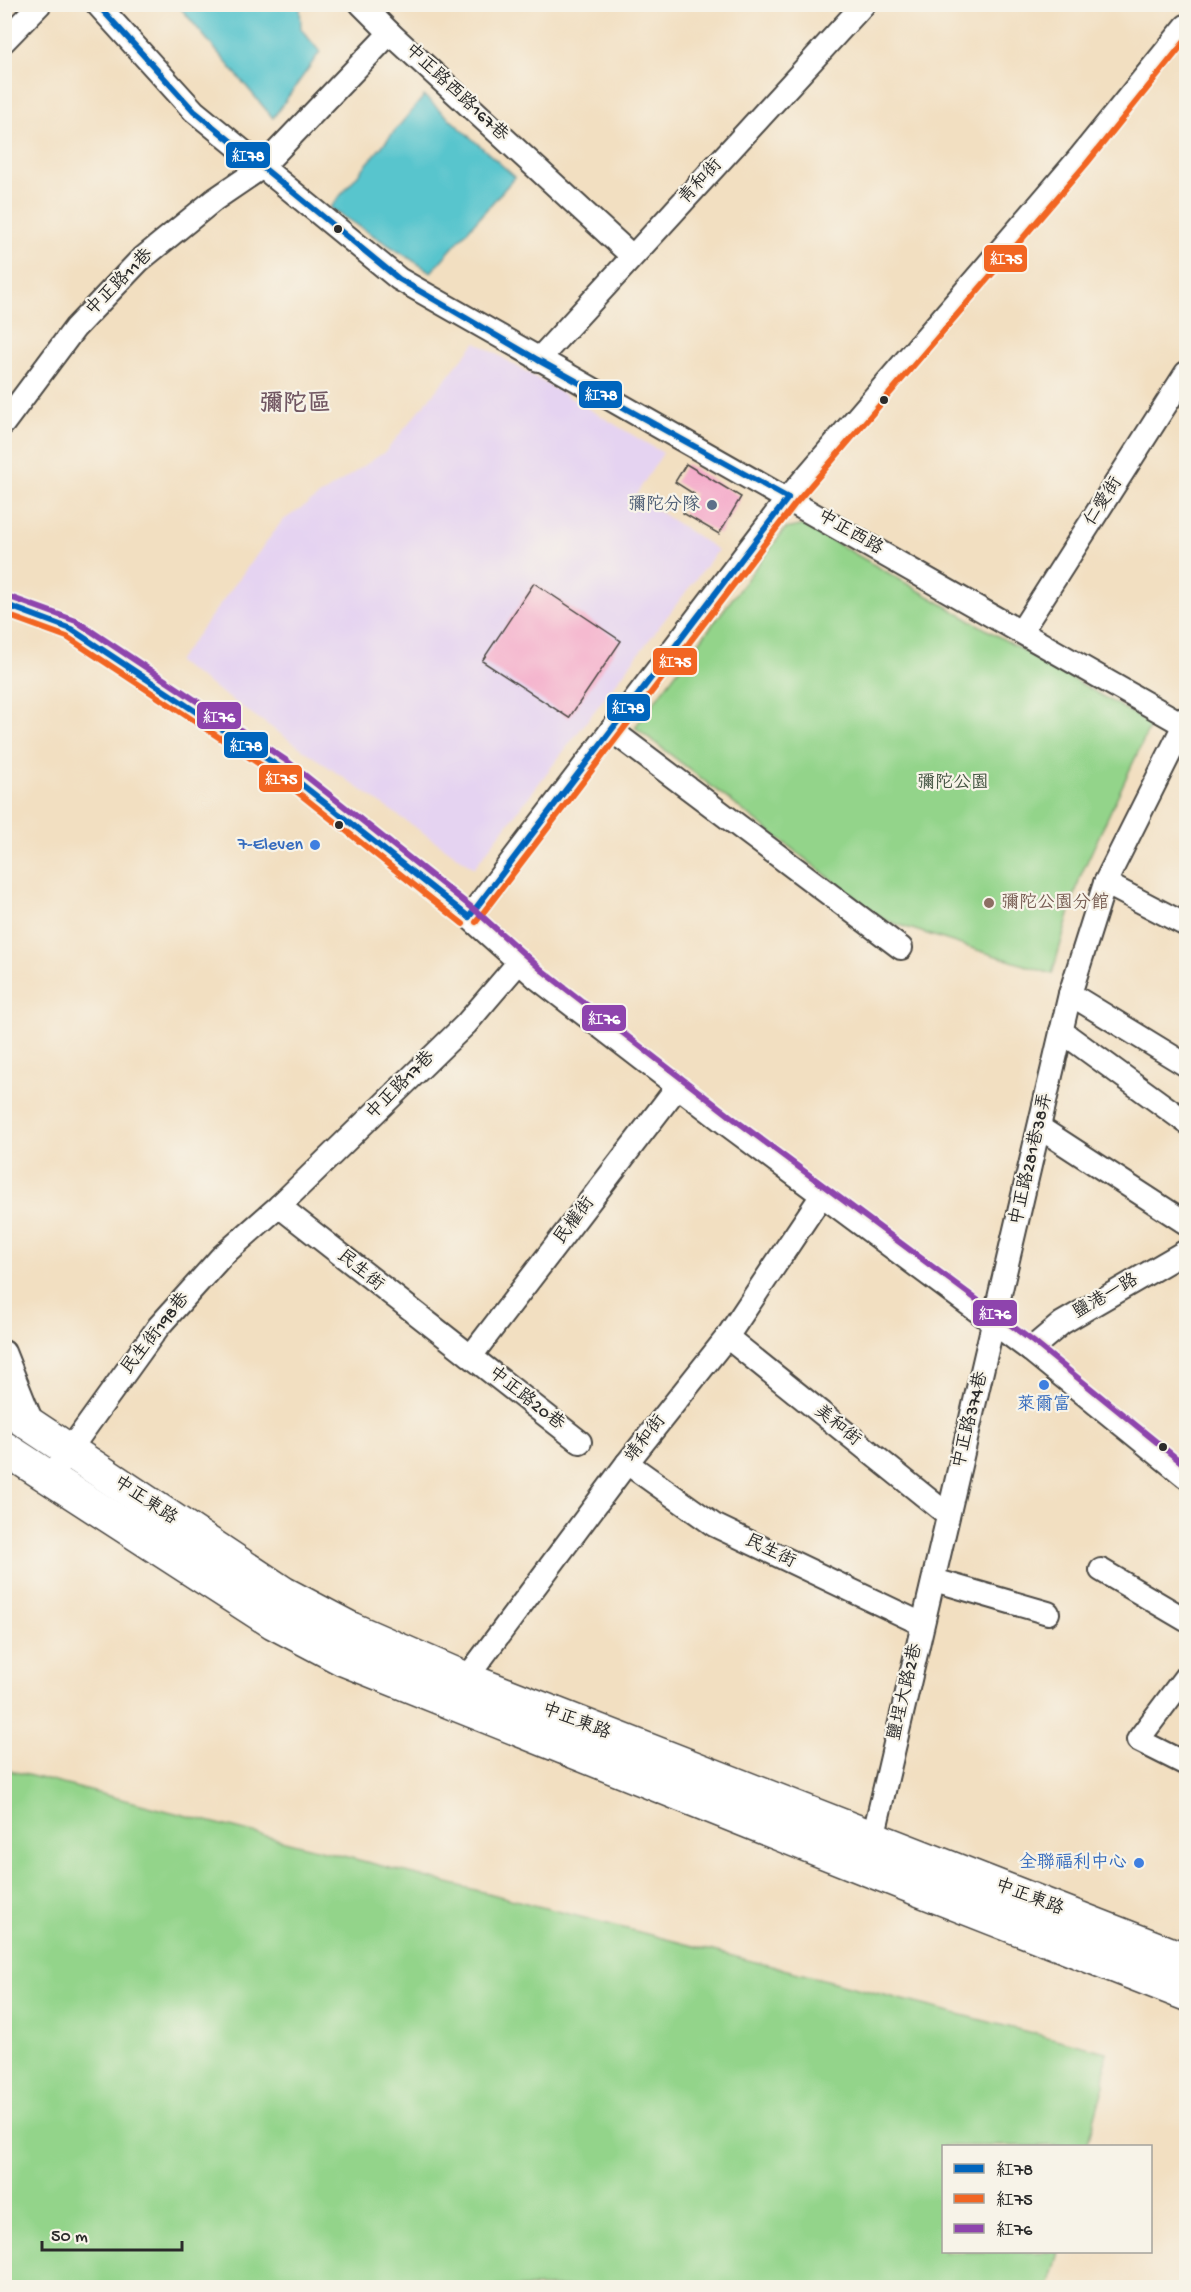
<svg xmlns="http://www.w3.org/2000/svg" width="1191" height="2292" viewBox="0 0 1191 2292" font-family="'Gochi Hand','LXGW WenKai TC',sans-serif">
	<style>
		.built { fill: #e5d3f1 }
		.green { fill: #93d48a; stroke: #5f805a; stroke-width: 1.5 }
		.water { fill: #58c5cd; stroke: #42787c; stroke-width: 1.5 }
		.building { fill: #f4a9c9 }
		.lines { fill: none; stroke-linecap: round; stroke-linejoin: round }
		.street-casing { stroke: #494642; stroke-width: 26 }
		.primary-casing { stroke: #494642; stroke-width: 36 }
		.street { stroke: #fff; stroke-width: 22 }
		.primary { stroke: #fff; stroke-width: 33 }
		.bus-1-casing { stroke: #f7f3e8; stroke-width: 10 }
		.bus-2-casing { stroke: #f7f3e8; stroke-width: 10 }
		.bus-3-casing { stroke: #f7f3e8; stroke-width: 10 }
		.bus-1 { stroke: #0065bd; stroke-width: 6 }
		.bus-2 { stroke: #f26522; stroke-width: 6 }
		.bus-3 { stroke: #8e44ad; stroke-width: 6 }
		.bus-dot { fill: #2b2b2b; stroke: #f7f3e8; stroke-width: 2 }
		.service-dot { fill: #5c6f8a; stroke: #f7f3e8; stroke-width: 2 }
		.shop-dot { fill: #3f7fe0; stroke: #f7f3e8; stroke-width: 2 }
		.education-dot { fill: #8d6e63; stroke: #f7f3e8; stroke-width: 2 }
		.labels { text-anchor: middle; dominant-baseline: central; stroke-width: 4.5; stroke-linejoin: round; paint-order: stroke }
		.street-label { font-size: 18px; fill: #2b2b2b; stroke: #f7f3e8 }
		.service-label { font-size: 18px; fill: #4e5e75; stroke: #f7f3e8; text-anchor: end }
		.park-label { font-size: 18px; fill: #455543; stroke: #f7f3e8 }
		.shop-label { font-size: 18px; fill: #366cbe; stroke: #f7f3e8; text-anchor: end }
		.education-label { font-size: 18px; fill: #785e54; stroke: #f7f3e8; text-anchor: start }
		.district-label { font-size: 24px; font-weight: bold; fill: #715762; stroke: #f7f3e8 }
		.line-badge { stroke: #f7f3e8; stroke-width: 2 }
		.badge-label { font-size: 16px; text-anchor: middle; font-weight: bold; fill: #fff }
	</style>
	<rect width="100%" height="100%" fill="#f7f3e8"/>
	<filter id="ink" filterUnits="userSpaceOnUse"><feTurbulence type="fractalNoise" baseFrequency=".0167" numOctaves="2"/><feDisplacementMap in="SourceGraphic" scale="12" xChannelSelector="R" yChannelSelector="G"/><feConvolveMatrix kernelMatrix="1 2 1 2 8 2 1 2 1" color-interpolation-filters="sRGB"/></filter>
	<filter id="wash" filterUnits="userSpaceOnUse"><feTurbulence type="fractalNoise" baseFrequency=".008" numOctaves="4" result="noise"/><feDisplacementMap in="SourceGraphic" scale="24" xChannelSelector="R" yChannelSelector="G"/><feGaussianBlur stdDeviation="1.35" result="paint"/><feColorMatrix in="noise" values="0 0 0 0 0 0 0 0 0 0 0 0 0 0 0 0 0 1.4 0 .05"/><feComposite in="paint" operator="in"/></filter>
	<g filter="url(#wash)">
		<rect width="100%" height="100%" fill="#f2dfc1"/>
		<!-- built -->
		<path class="built" d="M 476,342 L 663,453 L 635,496 L 718,550 L 474,868 L 177,662 L 282,521 L 386,451 Z"/>
		<!-- green -->
		<g class="green">
			<path d="M 805,525 L 1151,724 L 1080,877 L 1052,974 L 884,920 L 635,727 L 785,529 Z"/>
			<path d="M 4,1769 L 1106,2052 L 1104,2085 L 1087,2146 L 944,2146 L 944,2252 L 1059,2252 L 1049,2287 L 5,2287 Z"/>
		</g>
		<!-- water -->
		<g class="water">
			<path d="M 178,5 L 300,5 L 301,29 L 320,52 L 273,118 Z"/>
			<path d="M 424,96 L 515,177 L 431,272 L 330,208 Z"/>
		</g>
		<g id="blocks">
			<!-- building -->
			<g class="building">
				<path d="M 686,464 L 741,497 L 719,534 L 683,513 L 694,494 L 675,482 Z"/>
				<path d="M 534,583 L 621,641 L 569,718 L 482,661 Z"/>
			</g>
		</g>
	</g>
	<g filter="url(#ink)">
		<use href="#blocks" fill-opacity="0" stroke="#494642" stroke-width="1.5"/>
		<g class="lines">
			<!-- street casing -->
			<g class="street-casing">
				<g id="street">
					<path d="M 97,4 L 194,111 L 399,279 L 1186,726"/>
					<path d="M 361,4 L 390,33"/>
					<path d="M 4,41 L 40,4"/>
					<path d="M 538,360 L 864,4"/>
					<path d="M 4,423 L 75,328 L 139,261 L 214,200 L 261,168 L 390,33 L 632,256"/>
					<path d="M 4,604 L 71,629 L 281,768 L 469,917 L 537,978 L 729,1126 L 1030,1350 L 1186,1477"/>
					<path d="M 1022,630 L 1186,373"/>
					<path d="M 611,730 L 901,948"/>
					<path d="M 1105,883 L 1186,925"/>
					<path d="M 469,917 L 788,498 L 1080,157 L 1186,26"/>
					<path d="M 1070,994 L 1186,1065"/>
					<path d="M 1061,1031 L 1186,1122"/>
					<path d="M 1040,1128 L 1186,1223"/>
					<path d="M 279,1206 L 580,1442"/>
					<path d="M 727,1337 L 948,1515"/>
					<path d="M 1030,1350 L 1062,1323 L 1186,1251"/>
					<path d="M 4,1352 L 34,1427"/>
					<path d="M 471,1356 L 678,1086"/>
					<path d="M 61,1462 L 159,1326 L 222,1256 L 279,1206 L 466,1024 L 519,962"/>
					<path d="M 627,1463 L 714,1525 L 922,1624"/>
					<path d="M 1101,1570 L 1186,1620"/>
					<path d="M 934,1580 L 1048,1613"/>
					<path d="M 1186,1676 L 1138,1740 L 1186,1764"/>
					<path d="M 466,1679 L 627,1463 L 727,1337 L 822,1195"/>
					<path d="M 870,1851 L 1070,994 L 1105,883 L 1186,721"/>
				</g>
			</g>
			<!-- primary casing -->
			<g class="primary-casing">
				<g id="primary">
					<path d="M 4,1407 L 283,1593 L 351,1629 L 466,1679 L 1186,1960"/>
					<path d="M 4,1448 L 273,1622 L 343,1659 L 867,1869 L 1186,1994"/>
				</g>
			</g>
			<!-- street -->
			<use href="#street" class="street"/>
			<!-- primary -->
			<use href="#primary" class="primary"/>
			<!-- bus-1 casing -->
			<g class="bus-1-casing">
				<g id="bus-1">
					<path d="M 97,4 L 194,111 L 399,279 L 538,360 L 788,498"/>
					<path d="M 4,604 L 71,629 L 281,768 L 469,917"/>
					<path d="M 469,917 L 788,498"/>
				</g>
			</g>
			<!-- bus-2 casing -->
			<g class="bus-2-casing">
				<g id="bus-2">
					<path d="M 4,614 L 67,637 L 276,775 L 463,924"/>
					<path d="M 476,922 L 795,504 L 1087,163 L 1186,40"/>
				</g>
			</g>
			<!-- bus-3 casing -->
			<g class="bus-3-casing">
				<path id="bus-3" d="M 7,596 L 76,621 L 287,761 L 475,910 L 543,971 L 734,1119 L 1035,1343 L 1186,1466"/>
			</g>
			<!-- bus-1 -->
			<use href="#bus-1" class="bus-1"/>
			<!-- bus-2 -->
			<use href="#bus-2" class="bus-2"/>
			<!-- bus-3 -->
			<use href="#bus-3" class="bus-3"/>
		</g>
	</g>
	<!-- markers -->
	<g class="bus-dot">
		<circle cx="338" cy="229" r="5"/>
		<circle cx="884" cy="400" r="5"/>
		<circle cx="339" cy="825" r="5"/>
		<circle cx="1163" cy="1447" r="5"/>
	</g>
	<circle class="service-dot" cx="712" cy="505" r="6"/>
	<g class="shop-dot">
		<circle cx="315" cy="845" r="6"/>
		<circle cx="1044" cy="1385" r="6"/>
		<circle cx="1139" cy="1863" r="6"/>
	</g>
	<circle class="education-dot" cx="989" cy="903" r="6"/>
	<g class="labels">
		<!-- street labels -->
		<g class="street-label">
			<text transform="translate(456 93) rotate(43)">中正路西路167巷</text>
			<text transform="translate(701 182) rotate(-47)">青和街</text>
			<text transform="translate(120 283) rotate(-45)">中正路11巷</text>
			<text transform="translate(1104 502) rotate(-57)">仁愛街</text>
			<text transform="translate(850 533) rotate(30)">中正西路</text>
			<text transform="translate(401 1086) rotate(-45)">中正路17巷</text>
			<text transform="translate(1032 1159) rotate(-77)">中正路281巷38弄</text>
			<text transform="translate(575 1221) rotate(-53)">民權街</text>
			<text transform="translate(360 1271) rotate(39)">民生街</text>
			<text transform="translate(1106 1297) rotate(-30)">鹽港一路</text>
			<text transform="translate(156 1334) rotate(-52)">民生街198巷</text>
			<text transform="translate(526 1399) rotate(38)">中正路20巷</text>
			<text transform="translate(971 1420) rotate(-76)">中正路374巷</text>
			<text transform="translate(837 1426) rotate(39)">美和街</text>
			<text transform="translate(646 1439) rotate(-52)">靖和街</text>
			<text transform="translate(145 1501) rotate(34)">中正東路</text>
			<text transform="translate(770 1552) rotate(26)">民生街</text>
			<text transform="translate(906 1692) rotate(-77)">鹽埕大路2巷</text>
			<text transform="translate(576 1722) rotate(21)">中正東路</text>
			<text transform="translate(1029 1898) rotate(21)">中正東路</text>
		</g>
		<!-- service labels -->
		<g class="service-label">
			<text x="700" y="505">彌陀分隊</text>
		</g>
		<!-- park labels -->
		<g class="park-label">
			<text x="953" y="783">彌陀公園</text>
		</g>
		<!-- shop labels -->
		<g class="shop-label">
			<text x="303" y="845">7-Eleven</text>
			<text x="1044" y="1405" text-anchor="middle">萊爾富</text>
			<text x="1127" y="1863">全聯福利中心</text>
		</g>
		<!-- education labels -->
		<g class="education-label">
			<text x="1001" y="903">彌陀公園分館</text>
		</g>
		<!-- district labels -->
		<g class="district-label">
			<text x="295" y="405">彌陀區</text>
		</g>
	</g>
	<g class="line-badge">
		<rect x="225" y="141" width="46" height="28" rx="6" fill="#0065bd"/>
		<rect x="983" y="244" width="45" height="29" rx="6" fill="#f26522"/>
		<rect x="578" y="380" width="45" height="29" rx="6" fill="#0065bd"/>
		<rect x="652" y="647" width="46" height="29" rx="6" fill="#f26522"/>
		<rect x="606" y="693" width="45" height="29" rx="6" fill="#0065bd"/>
		<rect x="196" y="701" width="46" height="29" rx="6" fill="#8e44ad"/>
		<rect x="223" y="731" width="46" height="28" rx="6" fill="#0065bd"/>
		<rect x="258" y="764" width="45" height="29" rx="6" fill="#f26522"/>
		<rect x="581" y="1004" width="46" height="28" rx="6" fill="#8e44ad"/>
		<rect x="972" y="1299" width="46" height="28" rx="6" fill="#8e44ad"/>
	</g>
	<g class="badge-label">
		<text x="248" y="161">紅78</text>
		<text x="1006" y="264">紅75</text>
		<text x="601" y="400">紅78</text>
		<text x="675" y="667">紅75</text>
		<text x="628" y="713">紅78</text>
		<text x="219" y="722">紅76</text>
		<text x="246" y="751">紅78</text>
		<text x="281" y="784">紅75</text>
		<text x="604" y="1024">紅76</text>
		<text x="995" y="1319">紅76</text>
	</g>
	<!-- margin -->
	<rect width="1191" height="2292" fill="none" stroke="#f7f3e8" stroke-width="24"/>
	<!-- legend -->
	<rect x="942" y="2145" width="210" height="108" fill="#f7f3e8" stroke="#a5a39c" stroke-width="1.5"/>
	<rect x="954" y="2164" width="30" height="9" fill="#0065bd" stroke="#a5a39c" stroke-width="1.5"/>
	<text x="996" y="2175" font-size="18" fill="#2b2b2b">紅78</text>
	<rect x="954" y="2194" width="30" height="9" fill="#f26522" stroke="#a5a39c" stroke-width="1.5"/>
	<text x="996" y="2205" font-size="18" fill="#2b2b2b">紅75</text>
	<rect x="954" y="2224" width="30" height="9" fill="#8e44ad" stroke="#a5a39c" stroke-width="1.5"/>
	<text x="996" y="2235" font-size="18" fill="#2b2b2b">紅76</text>
	<!-- scale -->
	<path d="M42 2241v9h140v-9" fill="none" stroke="#2b2b2b" stroke-width="3"/>
	<text x="51" y="2241" font-size="18" fill="#2b2b2b" stroke="#f7f3e8" stroke-width="4.5" paint-order="stroke">50 m</text>
</svg>
